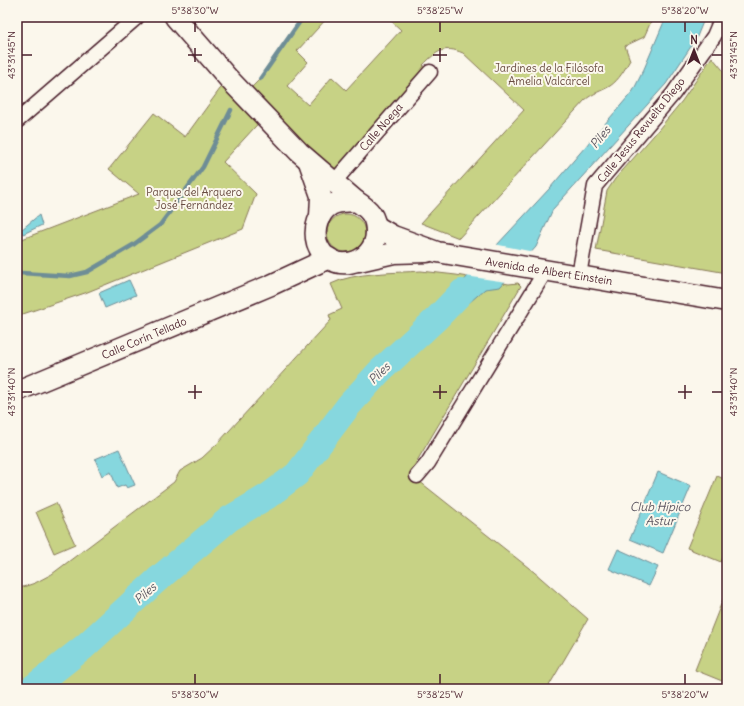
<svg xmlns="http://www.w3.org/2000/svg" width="744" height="706" viewBox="0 0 744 706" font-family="Delius,sans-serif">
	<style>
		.green { fill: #c7d285; stroke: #887858 }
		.water { fill: #86d7de; stroke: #6e8d96 }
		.pier { fill: #fbf7ec }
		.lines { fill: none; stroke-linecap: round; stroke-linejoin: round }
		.stream { stroke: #6e8d96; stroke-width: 4.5 }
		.river { stroke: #86d7de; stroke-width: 26 }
		.street-casing { stroke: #4a1f2b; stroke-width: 17 }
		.secondary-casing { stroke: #4a1f2b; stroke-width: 23 }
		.street { stroke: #fbf7ec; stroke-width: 14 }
		.secondary { stroke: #fbf7ec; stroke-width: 20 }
		.ticks { fill: none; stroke: #4a1f2b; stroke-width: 1.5 }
		.labels { text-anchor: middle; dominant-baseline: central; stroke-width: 4; stroke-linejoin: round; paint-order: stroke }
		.park-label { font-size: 11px; fill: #694c42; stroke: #fbf7ec }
		.street-label { font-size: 11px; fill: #4a1f2b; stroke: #fbf7ec }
		.water-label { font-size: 12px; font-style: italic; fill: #5c5661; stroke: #fbf7ec }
		.neatline { fill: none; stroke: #4a1f2b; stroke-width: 1.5 }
		.ticks-label { font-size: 10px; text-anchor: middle; fill: #4a1f2b }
	</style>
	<rect width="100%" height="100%" fill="#fbf7ec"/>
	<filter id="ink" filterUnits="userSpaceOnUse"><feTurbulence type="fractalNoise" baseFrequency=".025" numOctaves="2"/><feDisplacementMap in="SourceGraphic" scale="8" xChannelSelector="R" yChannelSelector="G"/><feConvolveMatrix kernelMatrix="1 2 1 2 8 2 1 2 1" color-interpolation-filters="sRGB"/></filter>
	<g filter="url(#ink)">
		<!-- green -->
		<g class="green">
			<path d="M 303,17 L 328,17 L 297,51 L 308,62 L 287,86 L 308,105 L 332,77 L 346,90 L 401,30 L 387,17 L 653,17 L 644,37 L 625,46 L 630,60 C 625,69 619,80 610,86 C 602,91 593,93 585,100 L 459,238 L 421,223 L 524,110 L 463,53 C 444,45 437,51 423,65 L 430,72 L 334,182 L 265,116 L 223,162 L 256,194 L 243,229 L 85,293 L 17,316 L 17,241 L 139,194 L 109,169 L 154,113 L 185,137 L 228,78 L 244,95 L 260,79 Z"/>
			<path d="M 712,57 L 727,75 L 727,273 L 596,250 L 607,191 L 615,179 L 654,135 L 682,101 Z"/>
			<circle cx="346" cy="233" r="19"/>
			<path d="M 421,271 L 456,275 L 509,284 L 518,283 L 521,286 L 411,471 L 419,481 L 534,572 L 588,619 L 547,689 L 27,689 L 17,660 L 17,589 L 35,583 L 52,574 L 174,482 L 180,471 L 202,458 L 217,444 L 331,320 L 329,315 L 342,309 L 331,284 C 354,272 395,273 421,271 Z"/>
			<path d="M 717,476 L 727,480 L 727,547 L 721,562 L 687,548 Z"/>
			<path d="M 56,503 L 75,544 L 54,553 L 36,512 Z"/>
			<path d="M 727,589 L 727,683 L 695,670 Z"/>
		</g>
		<!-- water -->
		<g class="water">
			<path d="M 666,17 L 705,17 L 696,39 L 666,84 L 553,209 L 536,247 L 500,287 L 485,289 L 470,302 L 437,318 L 455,290 L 550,188 L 633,91 L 644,69 Z"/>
			<path d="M 39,215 L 42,225 L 23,234 L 21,230 Z"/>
			<path d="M 129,280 L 136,295 L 105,308 L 99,293 Z"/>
			<path d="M 119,449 L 135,485 L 127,488 L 125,485 L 117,488 L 111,472 L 102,476 L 95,459 Z"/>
			<path d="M 658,472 L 691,486 L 663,553 L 630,539 Z"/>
			<path d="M 618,549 L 658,567 L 649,586 L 609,569 Z"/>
		</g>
		<!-- pier -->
		<path class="pier" d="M 494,244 L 534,252 L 507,282 L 465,276 Z"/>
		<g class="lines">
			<!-- stream -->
			<g class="stream">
				<path d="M 260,79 L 303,17"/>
				<path d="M 17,274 L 21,273 L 70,276 L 87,272 L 133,245 L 160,225 L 203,167 L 231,110"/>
			</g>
			<!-- river -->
			<path class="river" d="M 31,689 L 84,647 L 157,580 L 229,519 L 268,496 L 297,474 L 349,405 L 379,372 L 437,318 L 462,292"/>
			<!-- street casing -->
			<g class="street-casing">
				<g id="street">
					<path d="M 17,121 L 137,17"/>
					<path d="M 334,182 L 430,72"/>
					<path d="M 579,275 L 595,186 L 673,94 L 714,36 L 722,17"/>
					<path d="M 417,476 L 428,463 L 546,270"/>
				</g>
			</g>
			<!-- secondary casing -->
			<g class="secondary-casing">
				<g id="secondary">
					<path d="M 175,17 L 228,78 L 299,152 L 356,201"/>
					<path d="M 309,162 L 321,196 L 320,217"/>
					<path d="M 356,201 C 369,209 376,216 376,232 C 376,266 328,276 317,243 C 313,229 318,213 331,205 C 338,201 348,202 356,201 Z"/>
					<path d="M 376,226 L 393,236 L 437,252 L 727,301"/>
					<path d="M 359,261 L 394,253 L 427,252"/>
					<path d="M 17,391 L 271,285 L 329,258"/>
				</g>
			</g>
			<!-- street -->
			<use href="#street" class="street"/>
			<!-- secondary -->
			<use href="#secondary" class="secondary"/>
		</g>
	</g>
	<!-- ticks -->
	<path class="ticks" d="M 195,22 L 195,32M 440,22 L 440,32M 685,22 L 685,32M 195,48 L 195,62M 440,48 L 440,62M 22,55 L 32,55M 188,55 L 202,55M 433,55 L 447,55M 712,55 L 722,55M 195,385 L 195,399M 440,385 L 440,399M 685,385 L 685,399M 22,392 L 32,392M 188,392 L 202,392M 433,392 L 447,392M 678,392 L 692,392M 712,392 L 722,392M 195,674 L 195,684M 440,674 L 440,684M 685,674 L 685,684"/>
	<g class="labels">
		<!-- park labels -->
		<g class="park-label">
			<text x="549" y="68">Jardines de la Filósofa<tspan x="549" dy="13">Amelia Valcárcel</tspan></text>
			<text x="194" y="192">Parque del Arquero<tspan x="194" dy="13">José Fernández</tspan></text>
		</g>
		<!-- street labels -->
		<g class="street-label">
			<text transform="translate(381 127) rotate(-49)">Calle Noega</text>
			<text transform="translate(641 130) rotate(-51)">Calle Jesus Revuelta Diego</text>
			<text transform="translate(549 271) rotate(9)">Avenida de Albert Einstein</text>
			<text transform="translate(144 338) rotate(-23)">Calle Corín Tellado</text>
		</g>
		<!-- water labels -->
		<g class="water-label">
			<text transform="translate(600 137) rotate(-51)">Piles</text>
			<text transform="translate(379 373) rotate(-45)">Piles</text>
			<text x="660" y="506">Club Hípico<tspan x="660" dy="14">Astur</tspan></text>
			<text transform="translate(145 593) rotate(-41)">Piles</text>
		</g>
	</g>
	<!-- margin -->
	<rect width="744" height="706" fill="none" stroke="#fbf7ec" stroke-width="44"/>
	<!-- north arrow -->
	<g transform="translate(694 50)" stroke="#fbf7ec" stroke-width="3" paint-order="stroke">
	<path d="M0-3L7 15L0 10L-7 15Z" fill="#4a1f2b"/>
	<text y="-6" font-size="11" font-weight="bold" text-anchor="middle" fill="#4a1f2b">N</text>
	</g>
	<rect x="22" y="22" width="700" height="662" class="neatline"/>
	<g class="ticks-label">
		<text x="195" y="14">5°38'30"W</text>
		<text x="440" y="14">5°38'25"W</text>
		<text x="685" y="14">5°38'20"W</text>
		<text transform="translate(11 55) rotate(-90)" y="4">43°31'45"N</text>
		<text transform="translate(733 55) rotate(-90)" y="4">43°31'45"N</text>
		<text transform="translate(11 392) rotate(-90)" y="4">43°31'40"N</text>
		<text transform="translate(733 392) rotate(-90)" y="4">43°31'40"N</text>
		<text x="195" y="698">5°38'30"W</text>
		<text x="440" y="698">5°38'25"W</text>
		<text x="685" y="698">5°38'20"W</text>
	</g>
</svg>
